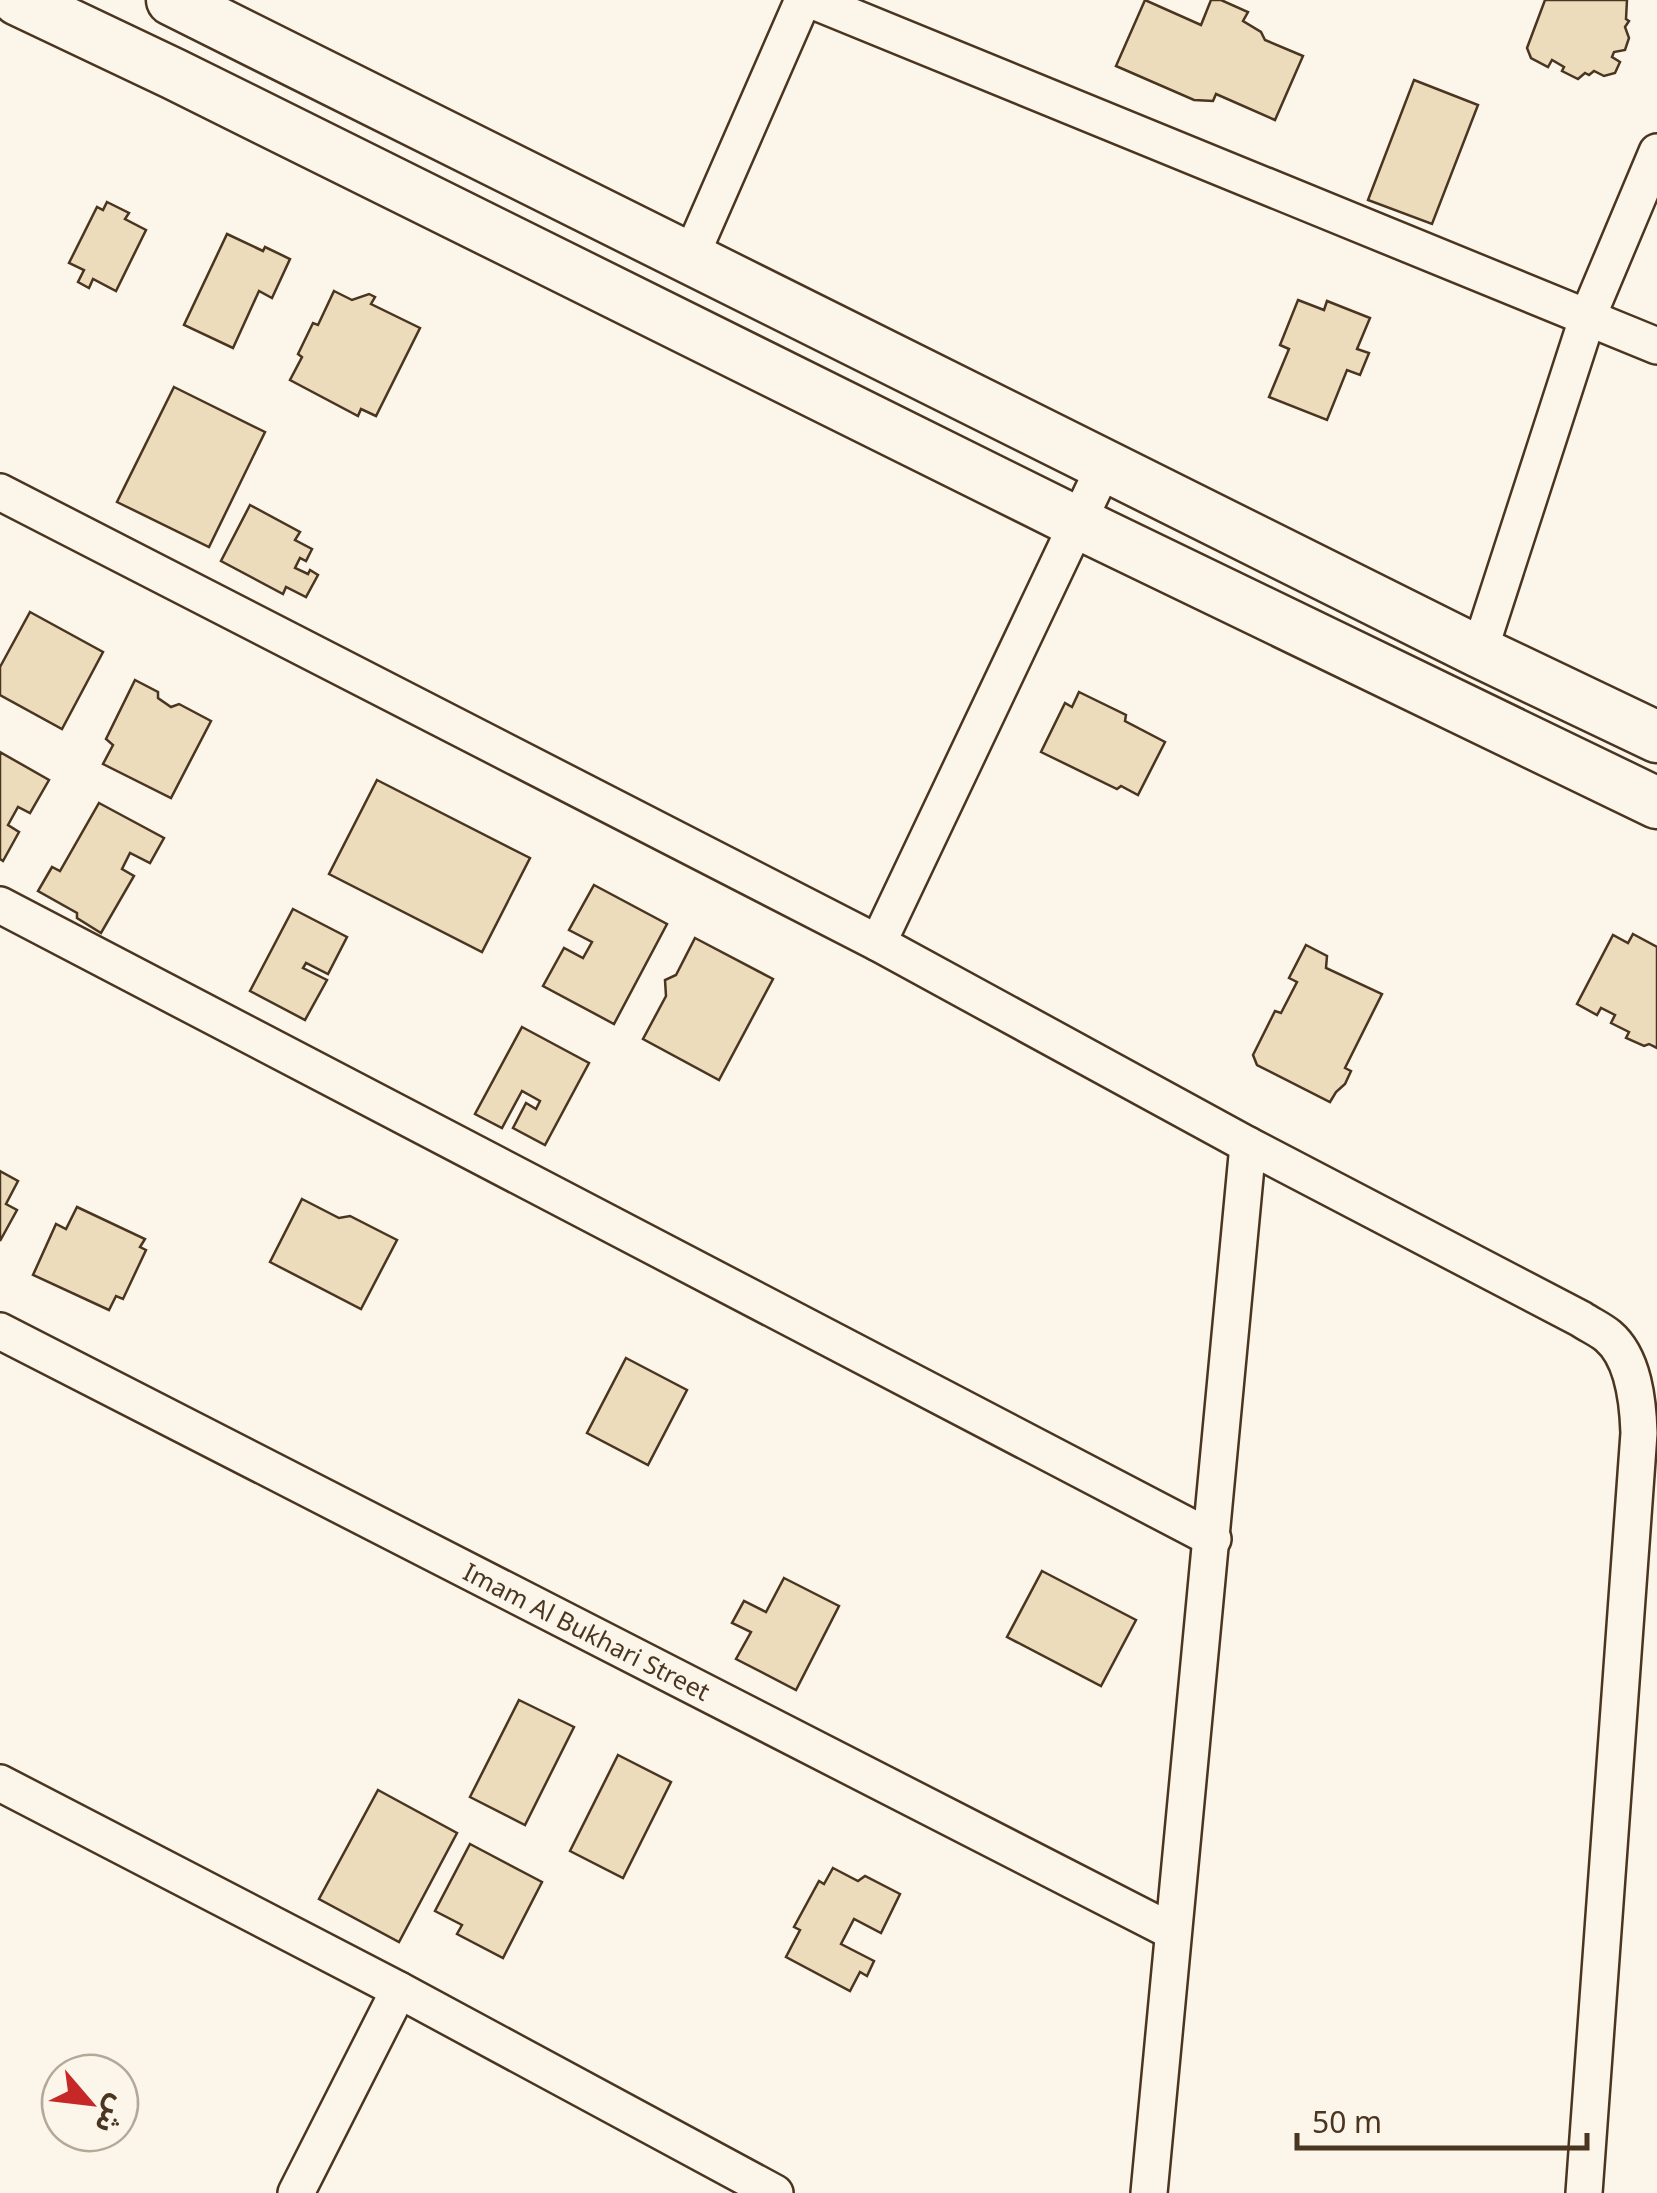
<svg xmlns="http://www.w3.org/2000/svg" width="1657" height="2193" viewBox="0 0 1657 2193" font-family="'Noto Sans','Noto Sans Arabic',sans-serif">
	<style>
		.building { fill: #ecdcbc; stroke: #4a3520; stroke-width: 2.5 }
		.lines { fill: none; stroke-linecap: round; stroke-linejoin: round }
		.minor-casing { stroke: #4a3520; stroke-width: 40 }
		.secondary-casing { stroke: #4a3520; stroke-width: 55 }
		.minor { stroke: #fbf6e9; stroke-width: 35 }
		.secondary { stroke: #fbf6e9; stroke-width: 50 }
		.labels { text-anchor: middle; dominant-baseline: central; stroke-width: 8; stroke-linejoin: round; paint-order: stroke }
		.street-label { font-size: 25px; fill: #4a3520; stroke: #fbf6e9 }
	</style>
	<rect width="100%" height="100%" fill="#fbf6e9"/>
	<!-- building -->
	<g class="building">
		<path d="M 1145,0 L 1201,25 L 1211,0 L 1221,0 L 1248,12 L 1243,21 L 1261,32 L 1265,40 L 1303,56 L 1275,120 L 1216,94 L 1213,101 L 1194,100 L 1116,66 Z"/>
		<path d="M 1545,0 L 1627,0 L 1626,19 L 1629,21 L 1625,27 L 1629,38 L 1625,50 L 1614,52 L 1612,57 L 1620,62 L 1615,73 L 1604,76 L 1594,71 L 1589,75 L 1585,73 L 1578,79 L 1562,71 L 1564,67 L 1552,60 L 1548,67 L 1531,58 L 1527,48 Z"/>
		<path d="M 1414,80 L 1478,105 L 1432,224 L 1368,200 Z"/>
		<path d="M 107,202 L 129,213 L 125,219 L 146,230 L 116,291 L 93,279 L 89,288 L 78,282 L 84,270 L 69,263 L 97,207 L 103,210 Z"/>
		<path d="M 227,234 L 263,251 L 265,247 L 290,259 L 272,298 L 259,291 L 233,348 L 184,325 Z"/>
		<path d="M 334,291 L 352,300 L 369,294 L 375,297 L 371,304 L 420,328 L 376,416 L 361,409 L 358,416 L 290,380 L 302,357 L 298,354 L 313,323 L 318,325 Z"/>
		<path d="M 1298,300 L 1324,310 L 1327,301 L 1370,318 L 1357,349 L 1369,353 L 1360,375 L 1347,370 L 1327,420 L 1269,397 L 1289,349 L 1280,345 Z"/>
		<path d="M 174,387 L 265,432 L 209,547 L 117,502 Z"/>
		<path d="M 250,505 L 300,532 L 295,540 L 312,549 L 306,561 L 300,558 L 295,568 L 308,574 L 310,570 L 318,575 L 306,597 L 286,587 L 283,594 L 221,561 Z"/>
		<path d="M 30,612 L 103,652 L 62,729 L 0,695 L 0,667 Z"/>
		<path d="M 135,680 L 158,692 L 158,698 L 171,707 L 179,704 L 211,721 L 171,798 L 103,764 L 113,745 L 106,739 Z"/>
		<path d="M 1079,692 L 1126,715 L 1125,721 L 1165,742 L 1138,795 L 1121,786 L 1117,789 L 1041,752 L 1065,703 L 1072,707 Z"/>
		<path d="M 0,752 L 49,780 L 30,813 L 18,807 L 8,825 L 19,832 L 3,861 L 0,859 Z"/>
		<path d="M 377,780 L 530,858 L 482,952 L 329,874 Z"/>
		<path d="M 99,803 L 164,838 L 150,863 L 130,853 L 122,869 L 134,876 L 101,933 L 77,918 L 77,913 L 38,891 L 52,867 L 60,871 Z"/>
		<path d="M 594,885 L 667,924 L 614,1024 L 543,986 L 564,948 L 583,958 L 592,942 L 569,930 Z"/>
		<path d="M 293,909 L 347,937 L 328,974 L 306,963 L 303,968 L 327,980 L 305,1020 L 250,991 Z"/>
		<path d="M 1633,934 L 1657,947 L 1657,1048 L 1649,1044 L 1644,1046 L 1626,1038 L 1629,1032 L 1611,1023 L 1615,1015 L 1601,1008 L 1597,1015 L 1577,1004 L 1613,935 L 1628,943 Z"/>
		<path d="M 695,938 L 773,979 L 719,1080 L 643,1039 L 666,996 L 665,980 L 676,975 Z"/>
		<path d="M 1306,945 L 1327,956 L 1326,968 L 1382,994 L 1345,1068 L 1351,1071 L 1345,1084 L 1336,1092 L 1330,1102 L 1257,1065 L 1253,1055 L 1275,1011 L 1281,1013 L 1297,982 L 1289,978 Z"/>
		<path d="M 522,1027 L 589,1063 L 545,1145 L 513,1128 L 526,1103 L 536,1109 L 540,1101 L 522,1091 L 502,1128 L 475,1114 Z"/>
		<path d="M 0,1171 L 18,1181 L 6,1204 L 17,1210 L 0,1241 Z"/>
		<path d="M 302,1199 L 339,1218 L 350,1216 L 397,1240 L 361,1309 L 270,1262 Z"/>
		<path d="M 77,1207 L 145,1239 L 140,1247 L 146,1250 L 123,1299 L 116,1296 L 109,1310 L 33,1275 L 56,1224 L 66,1229 Z"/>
		<path d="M 626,1358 L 687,1390 L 648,1465 L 587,1433 Z"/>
		<path d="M 1042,1571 L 1136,1620 L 1101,1686 L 1007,1637 Z"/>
		<path d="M 784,1578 L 839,1606 L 796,1690 L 736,1659 L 751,1632 L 732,1623 L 744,1601 L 766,1612 Z"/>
		<path d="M 519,1700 L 574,1727 L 525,1825 L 470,1797 Z"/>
		<path d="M 618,1755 L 671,1782 L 623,1878 L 570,1851 Z"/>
		<path d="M 378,1790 L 457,1833 L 399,1942 L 319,1899 Z"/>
		<path d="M 470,1844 L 542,1882 L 503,1958 L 457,1934 L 462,1925 L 435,1911 Z"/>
		<path d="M 833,1868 L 858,1881 L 865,1876 L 900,1894 L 881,1933 L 854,1919 L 841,1944 L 874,1961 L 867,1976 L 860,1972 L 850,1991 L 786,1957 L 800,1930 L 794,1927 L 819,1881 L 824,1884 Z"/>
	</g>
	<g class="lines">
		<!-- minor casing -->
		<g class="minor-casing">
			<g id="minor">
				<path d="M 811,0 L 1657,346"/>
				<path d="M 690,258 L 803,0"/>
				<path d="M 0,492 L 878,943 L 1248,1145 L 1581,1319 C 1590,1325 1601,1330 1608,1336 C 1634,1358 1638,1402 1639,1433 L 1584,2193"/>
				<path d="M 1479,652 L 1588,316 L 1657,152"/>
				<path d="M 0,905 L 1213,1539"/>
				<path d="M 878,943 L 1105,465"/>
				<path d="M 0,1331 L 1173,1932"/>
				<path d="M 0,1783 L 399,1990 L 775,2193"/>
				<path d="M 296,2193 L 399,1990"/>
				<path d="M 1149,2193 L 1248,1145"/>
			</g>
		</g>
		<!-- secondary casing -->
		<g class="secondary-casing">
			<g id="secondary">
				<path d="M 18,0 L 174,74 L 1078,523 L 1657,803"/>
				<path d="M 172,0 L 1479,652 L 1657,737"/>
			</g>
		</g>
		<!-- minor -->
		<use href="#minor" class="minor"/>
		<!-- secondary -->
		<use href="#secondary" class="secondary"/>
	</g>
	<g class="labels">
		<!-- street labels -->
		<g class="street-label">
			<text transform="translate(587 1631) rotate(27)">Imam Al Bukhari Street</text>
		</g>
	</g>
	<!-- north arrow -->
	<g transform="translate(90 2103) rotate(118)"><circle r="48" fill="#fbf6e9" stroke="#b4a999" stroke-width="2.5"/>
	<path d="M0-8L18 38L0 25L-18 38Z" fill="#c62828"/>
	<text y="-15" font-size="28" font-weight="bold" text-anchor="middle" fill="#4a3520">ش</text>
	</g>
	<!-- scale -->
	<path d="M1297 2133v15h290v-15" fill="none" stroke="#4a3520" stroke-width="5"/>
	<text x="1312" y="2133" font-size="30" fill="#4a3520" stroke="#fbf6e9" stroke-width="8" paint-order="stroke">50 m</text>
</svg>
